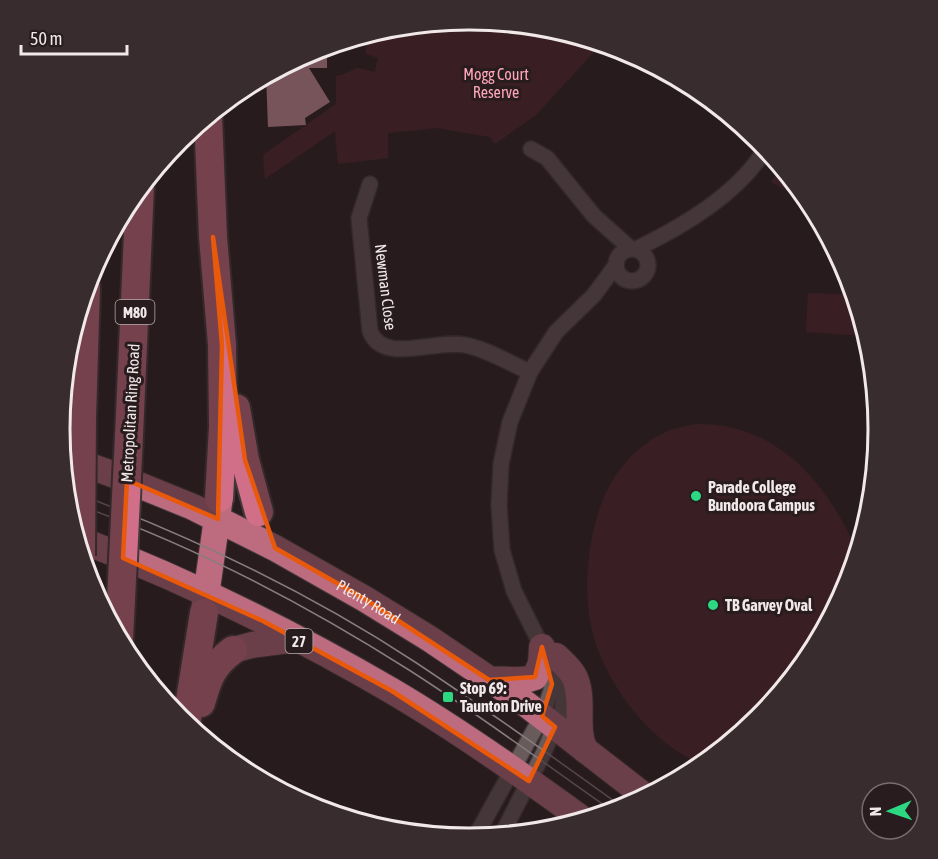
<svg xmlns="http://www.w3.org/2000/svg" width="938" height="859" viewBox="0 0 938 859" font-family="'Asap Condensed',sans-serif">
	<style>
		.green { fill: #4f232e }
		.building { fill: #d898a5 }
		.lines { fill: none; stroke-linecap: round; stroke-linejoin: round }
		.minor-casing { stroke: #42383a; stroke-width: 18 }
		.trunk-casing { stroke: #42383a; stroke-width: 28 }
		.motorway-casing { stroke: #42383a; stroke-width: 32 }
		.minor { stroke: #695a5c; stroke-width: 15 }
		.trunk { stroke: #bd6b7f; stroke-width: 26 }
		.motorway { stroke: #d26f88; stroke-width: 28 }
		.tram { stroke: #877d7f; stroke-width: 1.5 }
		.motorway-bridge-casing { stroke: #42383a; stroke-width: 32; stroke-linecap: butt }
		.motorway-bridge { stroke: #d26f88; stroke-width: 28 }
		.marked { fill: none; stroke: #e8590c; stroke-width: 4.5; stroke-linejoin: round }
		.poi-dot { fill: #2dd883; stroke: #281c1e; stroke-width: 2 }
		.labels { text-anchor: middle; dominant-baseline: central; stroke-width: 6; stroke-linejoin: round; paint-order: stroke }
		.shield { fill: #281c1e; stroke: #b5abad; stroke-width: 1.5 }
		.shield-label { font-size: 15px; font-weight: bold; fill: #f1e8ea }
		.park-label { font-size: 16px; fill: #ffa6b9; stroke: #281c1e }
		.street-label { font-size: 16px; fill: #f1e8ea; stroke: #281c1e }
		.poi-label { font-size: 16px; font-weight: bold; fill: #f1e8ea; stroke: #281c1e; text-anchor: start }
		.rim { fill: none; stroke: #f1e8ea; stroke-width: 3 }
	</style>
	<rect width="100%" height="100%" fill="#281c1e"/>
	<!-- green -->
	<g class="green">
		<path d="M 469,20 L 549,27 L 602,43 L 536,115 L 495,144 L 490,137 L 437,128 L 388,133 L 388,158 L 338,164 L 335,131 L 265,179 L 263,155 L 336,104 L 336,76 L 344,74 L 357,68 L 375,72 L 378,58 L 366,54 L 367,34 L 389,27 Z"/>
		<path d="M 781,167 L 810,202 L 812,205 L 771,182 Z"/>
		<path d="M 808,293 L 855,295 L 867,336 L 806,332 Z"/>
		<path d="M 71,335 L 67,433 L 59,430 L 67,349 Z"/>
		<path d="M 697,424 C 778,423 829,485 858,554 L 848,587 L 810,658 L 759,720 L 704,765 C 647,743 597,674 589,614 C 585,580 588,546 598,514 C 608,480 630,450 662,434 C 673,428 685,426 697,424 Z"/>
	</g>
	<!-- building -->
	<path class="building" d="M 327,52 L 327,68 L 309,68 L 330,102 L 305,118 L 306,125 L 268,127 L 266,75 L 309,53 Z"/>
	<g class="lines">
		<!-- minor casing -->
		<g class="minor-casing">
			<g id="minor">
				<path d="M 531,149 L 547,158 L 594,216 L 631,249"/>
				<path d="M 370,184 L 359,218 L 370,331 C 382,365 436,339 465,345 C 487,349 509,363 530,372"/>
				<path d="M 636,249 C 682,227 739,194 766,148"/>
				<circle cx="632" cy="265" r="16"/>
				<path d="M 311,803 L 312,808"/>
				<path d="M 501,836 L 544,752 L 562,710 L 565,692 L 561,669"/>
				<path d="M 474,839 L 542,716 L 551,691 L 552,674 L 542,647 L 514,591 L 502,550 L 499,505 L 501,464 L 510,422 L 530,372 L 556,332 L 594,295 L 616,265"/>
			</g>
		</g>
		<!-- trunk casing -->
		<g class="trunk-casing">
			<g id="trunk">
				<path id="s1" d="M 62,456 L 112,474 L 193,507 L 275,548 L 365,599 L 430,639 L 526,704 L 646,797"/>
				<path d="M 76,538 C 185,580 291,632 392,691 C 458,730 522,775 585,821"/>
				<path d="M 204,610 L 219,504"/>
				<path d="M 233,650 L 252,645 L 297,639"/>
				<path d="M 556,656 C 563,663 571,669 575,678 C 585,701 574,728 585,750"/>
				<path d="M 490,680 C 505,678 521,683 535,677 L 541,663 L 542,647"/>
			</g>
		</g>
		<!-- motorway casing -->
		<g class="motorway-casing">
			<g id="motorway">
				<path d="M 208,116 L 213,237 L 222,345 L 223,426 L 219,498"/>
				<path d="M 236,408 L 245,460 L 259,512"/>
				<path d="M 82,418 L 86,288"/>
				<path d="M 129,436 L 140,187"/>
				<path d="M 119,639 L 121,600"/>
				<path d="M 201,703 C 208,678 212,666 233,650"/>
				<path d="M 186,725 L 204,613"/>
			</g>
		</g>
		<!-- minor -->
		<use href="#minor" class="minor"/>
		<!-- trunk -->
		<use href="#trunk" class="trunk"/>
		<!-- motorway -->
		<use href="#motorway" class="motorway"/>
		<!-- tram -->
		<g class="tram">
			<path d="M 65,489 C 186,534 307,591 415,662 C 486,709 556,759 625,809"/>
			<path d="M 66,501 C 185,541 303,603 409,670 C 478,714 544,763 611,810"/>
		</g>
		<!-- motorway-bridge casing -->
		<g class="motorway-bridge-casing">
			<g id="motorway-bridge">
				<path d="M 81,556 L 82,418"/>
				<path d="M 121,600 L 129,436"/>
			</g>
		</g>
		<!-- motorway-bridge -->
		<use href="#motorway-bridge" class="motorway-bridge"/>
	</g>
	<!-- marked area -->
	<path d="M0 0H938V859H0ZM 213,237 L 245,460 L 275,548 L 365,599 L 489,680 L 535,677 L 542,647 L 552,684 L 542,716 L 555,727 L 529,781 L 392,691 L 263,621 L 123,558 L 127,480 L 218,519 L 222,345 Z" fill="#281c1e" fill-opacity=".55" fill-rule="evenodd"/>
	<path class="marked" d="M 213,237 L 245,460 L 275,548 L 365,599 L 489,680 L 535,677 L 542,647 L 552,684 L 542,716 L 555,727 L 529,781 L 392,691 L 263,621 L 123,558 L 127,480 L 218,519 L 222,345 Z"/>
	<!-- markers -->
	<g class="poi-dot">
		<circle cx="696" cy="496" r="6"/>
		<circle cx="713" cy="605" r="6"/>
		<rect x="442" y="691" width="12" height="12" rx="3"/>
	</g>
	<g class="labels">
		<!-- shield labels -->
		<g class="shield">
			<rect x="115.5" y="300" width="39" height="24" rx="4.5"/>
			<rect x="285.5" y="629" width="27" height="24" rx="4.5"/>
		</g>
		<g class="shield-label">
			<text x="135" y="312">M80</text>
			<text x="299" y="641">27</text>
		</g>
		<!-- park labels -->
		<g class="park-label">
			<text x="496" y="74">Mogg Court<tspan x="496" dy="18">Reserve</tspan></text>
		</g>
		<!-- street labels -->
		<g class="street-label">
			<text transform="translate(386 287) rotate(83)">Newman Close</text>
			<text transform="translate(130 413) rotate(-87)">Metropolitan Ring Road</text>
			<text stroke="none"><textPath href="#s1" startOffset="340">Plenty Road</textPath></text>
		</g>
		<!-- poi labels -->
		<g class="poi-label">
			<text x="708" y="487">Parade College<tspan x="708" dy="18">Bundoora Campus</tspan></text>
			<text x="725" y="605">TB Garvey Oval</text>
			<text x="460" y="688">Stop 69:<tspan x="460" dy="18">Taunton Drive</tspan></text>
		</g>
	</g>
	<!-- crop -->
	<path d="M0 0H938V859H0ZM70 429a399 399 0 1 1 798 0a399 399 0 1 1-798 0Z" fill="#382c2e" fill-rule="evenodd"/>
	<path class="rim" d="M70 429a399 399 0 1 1 798 0a399 399 0 1 1-798 0Z"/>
	<!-- north arrow -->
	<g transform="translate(890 811) rotate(268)"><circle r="28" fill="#281c1e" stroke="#786e70" stroke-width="1.5"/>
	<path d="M0-4.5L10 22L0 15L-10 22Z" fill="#2dd883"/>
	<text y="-9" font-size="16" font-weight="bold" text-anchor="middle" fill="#f1e8ea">N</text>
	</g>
	<!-- scale -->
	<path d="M21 45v9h106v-9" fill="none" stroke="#f1e8ea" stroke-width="3"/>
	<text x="30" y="45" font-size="18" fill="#f1e8ea" stroke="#281c1e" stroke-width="4.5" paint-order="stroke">50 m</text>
</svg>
